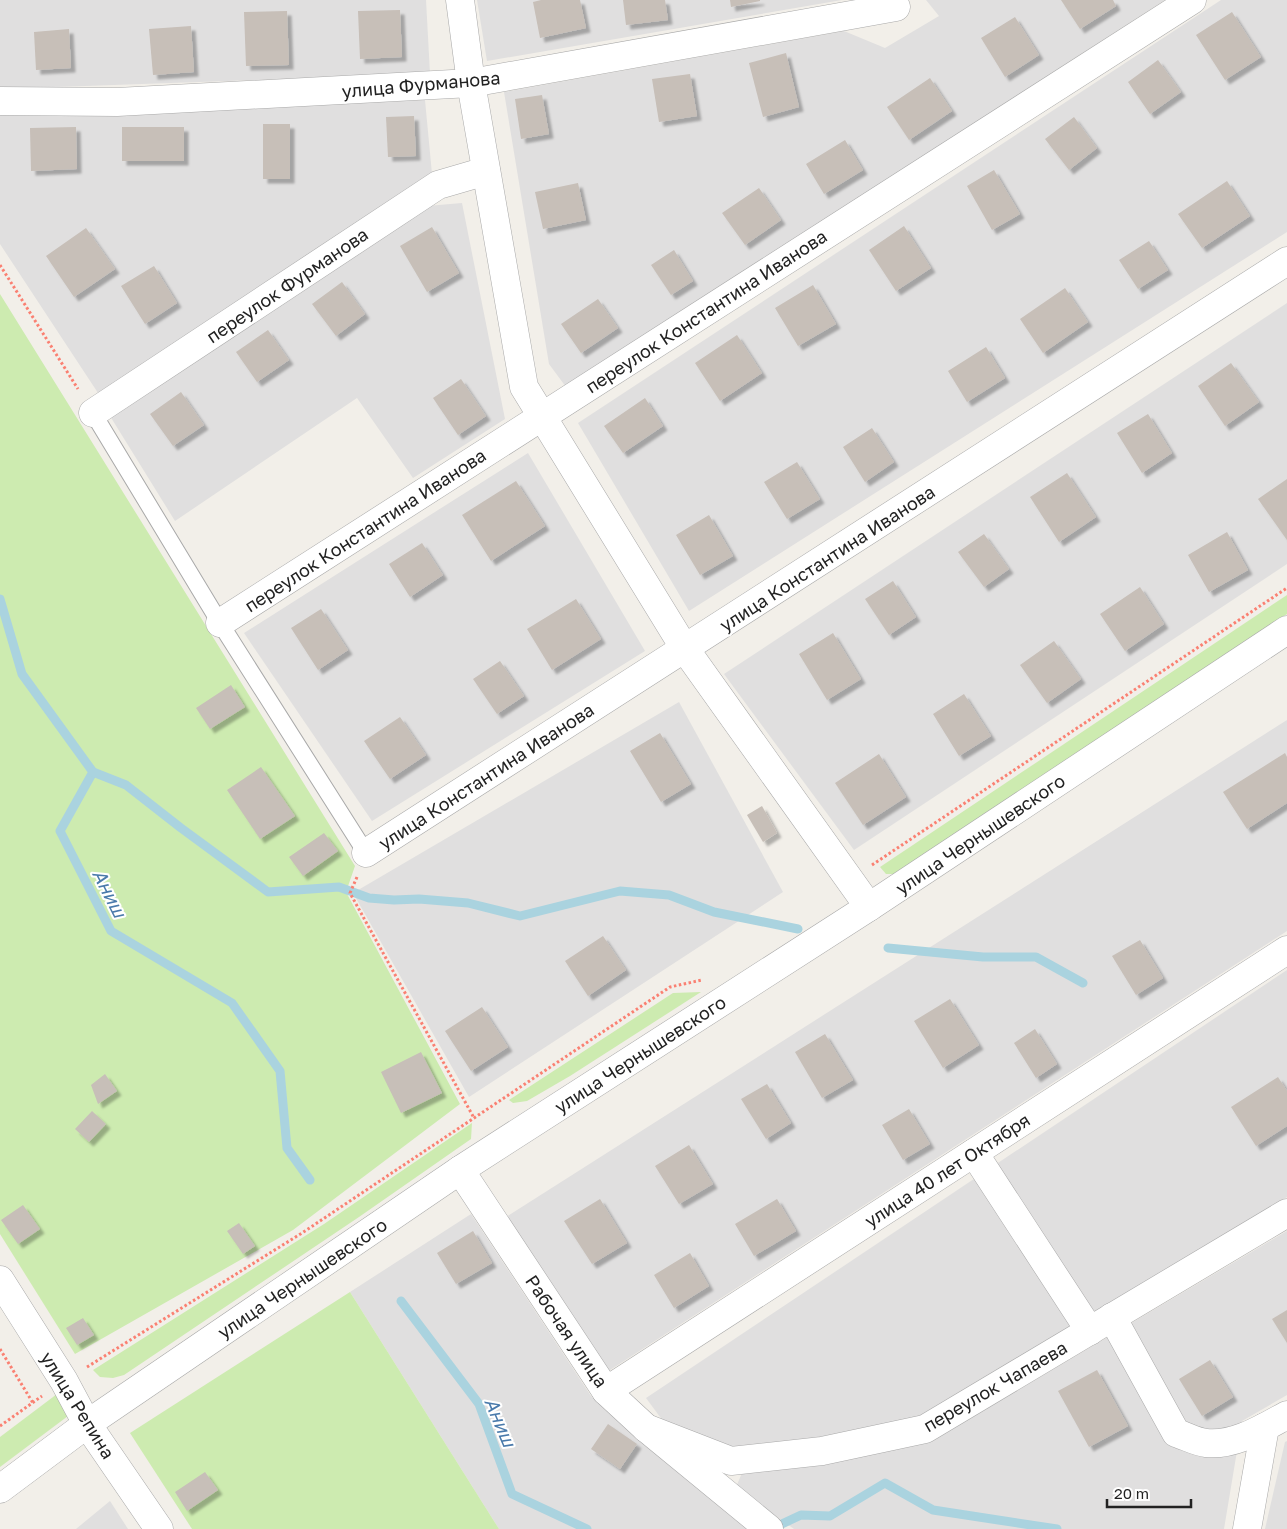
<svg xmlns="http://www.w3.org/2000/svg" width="1287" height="1529" viewBox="0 0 1287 1529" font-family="'Golos Text',sans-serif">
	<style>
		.residential { fill: #e0dfdf }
		.grass { fill: #cdebb0 }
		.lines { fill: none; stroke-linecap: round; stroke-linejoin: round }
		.stream { stroke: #aad3df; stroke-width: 9 }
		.building { fill: #c7bfb8; filter: url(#shadow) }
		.service-casing { stroke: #a9a9a9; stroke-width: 18 }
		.minor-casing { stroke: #a9a9a9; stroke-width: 29 }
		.tertiary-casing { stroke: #a9a9a9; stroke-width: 29 }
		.path { stroke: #fa8072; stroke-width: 3; stroke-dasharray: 2.5 2.5; stroke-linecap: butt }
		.service { stroke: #fff; stroke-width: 16 }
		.minor { stroke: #fff; stroke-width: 28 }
		.tertiary { stroke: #fff; stroke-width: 28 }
		.labels { text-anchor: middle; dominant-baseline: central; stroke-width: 4; stroke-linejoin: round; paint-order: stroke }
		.street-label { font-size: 18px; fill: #222; stroke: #fff }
		.water-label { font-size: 19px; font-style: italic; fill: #4a7aab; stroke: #fff }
	</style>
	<defs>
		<filter id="shadow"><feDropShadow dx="4.5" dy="4.5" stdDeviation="1" flood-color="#0004"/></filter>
	</defs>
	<rect width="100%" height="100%" fill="#f2efe9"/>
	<!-- residential -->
	<g class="residential">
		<path d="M 0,0 L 426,0 L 430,74 L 0,89 Z"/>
		<path d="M 477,0 L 842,0 L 487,61 Z"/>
		<path d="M 926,0 L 1165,0 L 566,387 L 549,364 L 504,92 L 844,31 L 885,48 L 939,16 Z"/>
		<path d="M 1221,0 L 1287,0 L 1287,232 L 689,611 L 578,423 Z"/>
		<path d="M 425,100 L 432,174 L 100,396 L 0,244 L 0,110 L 205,109 Z"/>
		<path d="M 462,203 L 505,419 L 413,478 L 357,398 L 175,521 L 110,416 L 427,206 Z"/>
		<path d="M 1287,303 L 1287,564 L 854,850 L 724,674 Z"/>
		<path d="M 528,453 L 645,651 L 372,821 L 244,633 Z"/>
		<path d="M 679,702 L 783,892 L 469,1097 L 353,893 Z"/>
		<path d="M 1287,720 L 1287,931 L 607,1372 L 503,1219 Z"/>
		<path d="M 1287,970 L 1287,1197 L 925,1418 L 822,1440 L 733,1449 L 663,1421 L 646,1398 Z"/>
		<path d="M 471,1214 L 591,1396 L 748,1529 L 499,1529 L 350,1292 Z"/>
		<path d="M 1287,1231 L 1287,1395 L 1242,1421 L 1224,1529 L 794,1529 L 736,1487 L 742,1473 L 823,1465 L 935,1439 Z"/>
		<path d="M 1287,1441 L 1287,1529 L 1265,1529 L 1285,1442 Z"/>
		<path d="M 110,1501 L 128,1529 L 76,1529 Z"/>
	</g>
	<!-- grass -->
	<g class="grass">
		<path d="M 0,294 L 355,866 L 346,892 L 460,1104 L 293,1230 L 75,1354 L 0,1234 Z"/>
		<path d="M 1287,595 L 1287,614 L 896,874 L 886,874 L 880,867 Z"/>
		<path d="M 701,992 L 570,1076 L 527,1101 L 513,1103 L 509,1100 L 673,993 Z"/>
		<path d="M 472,1123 L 471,1139 L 359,1217 L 124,1375 L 113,1378 L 100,1377 L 93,1370 L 324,1224 Z"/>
		<path d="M 350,1292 L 499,1529 L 192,1529 L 130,1433 Z"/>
		<path d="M 61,1391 L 68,1416 L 0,1467 L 0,1437 Z"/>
	</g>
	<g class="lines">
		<!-- stream -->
		<g class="stream">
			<path d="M 0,599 L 22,674 L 93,772 L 60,831 L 111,931 L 232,1003 L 280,1071 L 287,1148 L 310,1180"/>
			<path d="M 93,772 L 126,785 L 181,828 L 268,892 L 339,887 L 369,898 L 394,900 L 419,899 L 468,903 L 520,916 L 620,891 L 669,895 L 714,912 L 798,929"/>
			<path d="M 888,948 L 983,957 L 1036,957 L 1083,983"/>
			<path d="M 401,1301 L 479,1404 L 512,1494 L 587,1529"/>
			<path d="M 771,1529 L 801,1515 L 830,1516 L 885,1483 L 933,1510 L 1057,1529"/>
		</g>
	</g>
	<!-- building -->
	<g class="building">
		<path d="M 541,0 L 580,0 L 586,28 L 540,38 L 533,2 Z"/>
		<path d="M 623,0 L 665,0 L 668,20 L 626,25 Z"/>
		<path d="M 730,0 L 760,0 L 760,1 L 731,7 Z"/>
		<path d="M 1061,0 L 1113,0 L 1116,6 L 1080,29 Z"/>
		<path d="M 400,10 L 402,57 L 360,59 L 358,11 Z"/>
		<path d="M 287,11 L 289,65 L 246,66 L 244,12 Z"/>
		<path d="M 1232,12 L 1261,57 L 1225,80 L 1196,35 Z"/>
		<path d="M 1015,17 L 1039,55 L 1005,77 L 981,38 Z"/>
		<path d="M 191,26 L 194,72 L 153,75 L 149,29 Z"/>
		<path d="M 69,29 L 71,68 L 36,70 L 34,32 Z"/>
		<path d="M 786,53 L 799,107 L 763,117 L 749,63 Z"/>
		<path d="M 1158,60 L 1181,92 L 1150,114 L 1128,82 Z"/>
		<path d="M 690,74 L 697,116 L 659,122 L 652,79 Z"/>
		<path d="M 930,78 L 952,111 L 909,140 L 887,107 Z"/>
		<path d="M 542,95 L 549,134 L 521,139 L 515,99 Z"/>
		<path d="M 414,116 L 416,156 L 388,157 L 386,117 Z"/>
		<path d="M 1074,117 L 1097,148 L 1069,170 L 1045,139 Z"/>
		<rect x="263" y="124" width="27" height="55"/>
		<path d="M 76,127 L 77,169 L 31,171 L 30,128 Z"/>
		<rect x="122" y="127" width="62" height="34"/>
		<path d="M 845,140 L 863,170 L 824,194 L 806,164 Z"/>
		<path d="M 994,170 L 1020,214 L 992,230 L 967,186 Z"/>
		<path d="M 1227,181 L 1250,216 L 1202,248 L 1178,214 Z"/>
		<path d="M 578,183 L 586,220 L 543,229 L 535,192 Z"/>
		<path d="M 759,188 L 781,220 L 745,245 L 722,213 Z"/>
		<path d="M 904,226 L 931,268 L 896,291 L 869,250 Z"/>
		<path d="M 432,227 L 459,273 L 427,292 L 400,246 Z"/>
		<path d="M 86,228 L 115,269 L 74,297 L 46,256 Z"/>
		<path d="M 1149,241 L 1168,270 L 1138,289 L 1119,260 Z"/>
		<path d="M 674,250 L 693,281 L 671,295 L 651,265 Z"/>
		<path d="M 154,266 L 177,303 L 145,324 L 121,286 Z"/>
		<path d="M 342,282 L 365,314 L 336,336 L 312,304 Z"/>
		<path d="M 813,285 L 836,324 L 798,346 L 775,308 Z"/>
		<path d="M 1065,288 L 1088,322 L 1043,353 L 1020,319 Z"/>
		<path d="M 598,299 L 618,328 L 581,353 L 561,324 Z"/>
		<path d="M 268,330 L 289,360 L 257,382 L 236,352 Z"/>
		<path d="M 737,335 L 762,373 L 720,401 L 695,363 Z"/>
		<path d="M 986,347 L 1005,378 L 967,402 L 948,371 Z"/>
		<path d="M 1231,363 L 1259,402 L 1225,426 L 1198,386 Z"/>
		<path d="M 461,379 L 486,416 L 458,435 L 433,398 Z"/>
		<path d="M 181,392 L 204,425 L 173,446 L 150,414 Z"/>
		<path d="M 645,398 L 663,426 L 623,453 L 604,426 Z"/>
		<path d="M 1148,414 L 1172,453 L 1142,473 L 1117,433 Z"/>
		<path d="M 872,428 L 894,462 L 865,482 L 843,447 Z"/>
		<path d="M 797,462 L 820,499 L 787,519 L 764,482 Z"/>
		<path d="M 1067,473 L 1096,517 L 1059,542 L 1030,497 Z"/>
		<path d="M 1287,479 L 1287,540 L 1258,499 Z"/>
		<path d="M 516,481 L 545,526 L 491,561 L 462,515 Z"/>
		<path d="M 709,515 L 733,556 L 700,575 L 676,535 Z"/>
		<path d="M 1227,532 L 1248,570 L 1209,592 L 1188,555 Z"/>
		<path d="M 984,534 L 1009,569 L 984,587 L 958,552 Z"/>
		<path d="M 422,543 L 443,575 L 410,597 L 389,564 Z"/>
		<path d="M 893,581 L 916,617 L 889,635 L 865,599 Z"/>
		<path d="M 1140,587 L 1164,624 L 1125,651 L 1100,614 Z"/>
		<path d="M 576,599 L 601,639 L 552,670 L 527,629 Z"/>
		<path d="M 321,609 L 348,650 L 318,670 L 291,628 Z"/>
		<path d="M 833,633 L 861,679 L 827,700 L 799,654 Z"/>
		<path d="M 1054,641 L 1081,679 L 1047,703 L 1020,665 Z"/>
		<path d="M 500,661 L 524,696 L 497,714 L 473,679 Z"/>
		<path d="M 231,685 L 245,707 L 210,729 L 196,708 Z"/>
		<path d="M 964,694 L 991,736 L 959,756 L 933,714 Z"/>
		<path d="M 400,717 L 426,755 L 390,779 L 364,741 Z"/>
		<path d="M 660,733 L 691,784 L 661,802 L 630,751 Z"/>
		<path d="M 1285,753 L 1287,757 L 1287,803 L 1247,829 L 1223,792 Z"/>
		<path d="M 879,754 L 906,797 L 863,825 L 835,783 Z"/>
		<path d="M 261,767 L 295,816 L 260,839 L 227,790 Z"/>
		<path d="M 762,806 L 777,833 L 763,842 L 747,815 Z"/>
		<path d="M 324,833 L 338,851 L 303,876 L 289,857 Z"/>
		<path d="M 603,936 L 626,970 L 588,996 L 565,961 Z"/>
		<path d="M 1140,940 L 1163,978 L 1136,995 L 1112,956 Z"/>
		<path d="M 950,999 L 979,1045 L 943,1068 L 914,1021 Z"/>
		<path d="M 482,1007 L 508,1047 L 471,1071 L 445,1031 Z"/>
		<path d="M 1035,1029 L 1057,1064 L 1036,1078 L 1014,1043 Z"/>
		<path d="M 825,1034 L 853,1080 L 822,1098 L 795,1052 Z"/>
		<path d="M 421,1052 L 442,1093 L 401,1113 L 381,1072 Z"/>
		<path d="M 105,1074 L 117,1091 L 98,1104 L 91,1085 Z"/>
		<path d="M 1278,1077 L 1287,1091 L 1287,1126 L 1256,1146 L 1231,1107 Z"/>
		<path d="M 767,1084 L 791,1123 L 766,1139 L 741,1099 Z"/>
		<path d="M 909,1109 L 930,1144 L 903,1160 L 882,1125 Z"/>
		<path d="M 92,1111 L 106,1124 L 89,1142 L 75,1129 Z"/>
		<path d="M 689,1145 L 713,1184 L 679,1204 L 655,1166 Z"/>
		<path d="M 600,1199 L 627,1243 L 592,1264 L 564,1221 Z"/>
		<path d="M 777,1199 L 796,1231 L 754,1256 L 735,1224 Z"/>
		<path d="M 23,1205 L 40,1229 L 18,1244 L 1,1220 Z"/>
		<path d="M 239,1223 L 255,1246 L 243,1254 L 227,1231 Z"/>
		<path d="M 473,1231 L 492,1263 L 456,1284 L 437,1253 Z"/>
		<path d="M 690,1253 L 709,1286 L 674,1308 L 654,1275 Z"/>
		<path d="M 1287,1310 L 1287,1343 L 1272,1319 Z"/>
		<path d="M 83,1318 L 94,1335 L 77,1345 L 66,1328 Z"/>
		<path d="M 1210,1360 L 1233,1397 L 1202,1416 L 1179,1379 Z"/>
		<path d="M 1097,1370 L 1128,1426 L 1089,1447 L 1058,1391 Z"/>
		<path d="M 608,1424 L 637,1444 L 620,1469 L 591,1449 Z"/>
		<path d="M 205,1472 L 218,1490 L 187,1511 L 175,1492 Z"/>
	</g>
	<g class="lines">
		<!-- service casing -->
		<g class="service-casing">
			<path id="service" d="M 93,413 L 220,623 L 366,853"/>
		</g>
		<!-- minor casing -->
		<g class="minor-casing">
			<g id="minor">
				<path d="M 460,0 L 471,83 L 524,387 L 685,649 L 869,907"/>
				<path d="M 0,101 L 117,102 L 471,83 L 896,7"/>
				<path d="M 93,413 L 438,185 L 486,171"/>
				<path d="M 220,623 L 1192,0"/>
				<path d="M 366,853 L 1287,261"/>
				<path d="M 974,1153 L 1090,1331"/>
				<path d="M 460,1170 L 606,1391 L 646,1428 L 769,1529"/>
				<path d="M 0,1280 L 64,1381 L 87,1424 L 159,1529"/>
				<path d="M 1112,1317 L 1176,1433 C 1186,1436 1196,1442 1206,1443 C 1235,1446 1263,1428 1287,1415"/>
				<path d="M 606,1391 L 1287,950"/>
				<path d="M 646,1428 L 731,1461 L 822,1451 L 925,1429 L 1287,1213"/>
				<path d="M 1247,1529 L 1265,1427"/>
			</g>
		</g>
		<!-- tertiary casing -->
		<g class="tertiary-casing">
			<path id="tertiary" d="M 0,1489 L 87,1424 L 460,1170 L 869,907 L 1287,630"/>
		</g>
		<!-- path -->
		<g class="path">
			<path d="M 0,265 L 78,389"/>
			<path d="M 872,865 L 1287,588"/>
			<path d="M 357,877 L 350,893 L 474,1118"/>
			<path d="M 0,1349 L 33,1403"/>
			<path d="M 87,1367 L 302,1233 L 670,987 L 702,980"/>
			<path d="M 0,1426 L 42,1396"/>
		</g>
		<!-- service -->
		<use href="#service" class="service"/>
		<!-- minor -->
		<use href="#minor" class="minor"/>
		<!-- tertiary -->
		<use href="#tertiary" class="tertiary"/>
	</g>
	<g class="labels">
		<!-- street labels -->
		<g class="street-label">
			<text transform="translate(421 84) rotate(-5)">улица Фурманова</text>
			<text transform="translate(287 285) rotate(-34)">переулок Фурманова</text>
			<text transform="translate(706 311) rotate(-33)">переулок Константина Иванова</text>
			<text transform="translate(365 530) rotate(-33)">переулок Константина Иванова</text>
			<text transform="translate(827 558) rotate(-33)">улица Константина Иванова</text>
			<text transform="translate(486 776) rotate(-33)">улица Константина Иванова</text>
			<text transform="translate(980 834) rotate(-34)">улица Чернышевского</text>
			<text transform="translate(640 1054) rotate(-33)">улица Чернышевского</text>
			<text transform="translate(947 1170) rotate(-33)">улица 40 лет Октября</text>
			<text transform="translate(302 1278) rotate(-34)">улица Чернышевского</text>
			<text transform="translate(567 1331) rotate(56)">Рабочая улица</text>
			<text transform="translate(995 1386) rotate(-30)">переулок Чапаева</text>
			<text transform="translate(78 1405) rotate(58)">улица Репина</text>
		</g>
		<!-- water labels -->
		<g class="water-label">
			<text transform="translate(110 893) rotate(63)">Аниш</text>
			<text transform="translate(501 1422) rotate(67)">Аниш</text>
		</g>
	</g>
	<!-- scale -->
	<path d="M1107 1499v8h84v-8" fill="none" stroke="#222222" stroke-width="2.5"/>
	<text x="1114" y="1499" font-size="15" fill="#222222" stroke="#ffffff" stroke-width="4" paint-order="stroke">20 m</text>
</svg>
